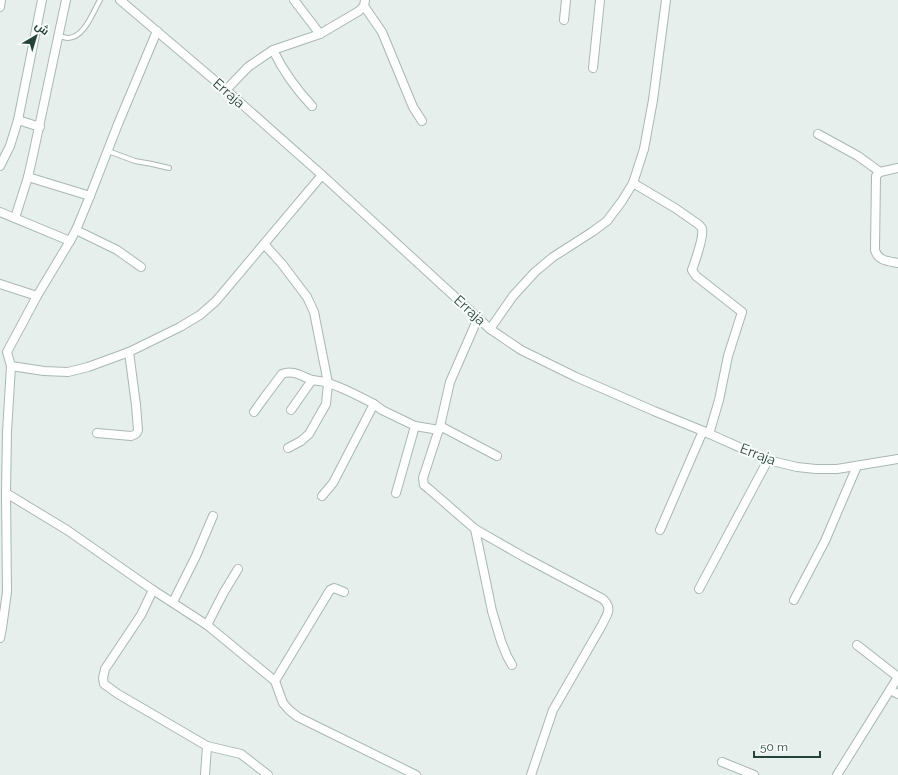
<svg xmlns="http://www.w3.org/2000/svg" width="898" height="775" viewBox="0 0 898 775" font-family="Raleway,Cairo,sans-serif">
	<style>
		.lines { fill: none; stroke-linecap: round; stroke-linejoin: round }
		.lane-casing { stroke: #a8b8b2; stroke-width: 6 }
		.street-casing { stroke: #a8b8b2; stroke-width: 10 }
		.lane { stroke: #fff; stroke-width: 4 }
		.street { stroke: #fff; stroke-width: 8 }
		.labels { text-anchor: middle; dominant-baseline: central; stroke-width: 4; stroke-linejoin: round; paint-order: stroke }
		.street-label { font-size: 14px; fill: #24423a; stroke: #f7fbf9 }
	</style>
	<rect width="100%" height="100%" fill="#e6efeb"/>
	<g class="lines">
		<!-- lane casing -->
		<g class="lane-casing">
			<g id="lane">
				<path d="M 58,36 C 61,36 65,38 68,38 C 84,38 93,12 100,0"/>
				<path d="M 108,151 L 135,161 L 152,164 L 169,168"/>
			</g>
		</g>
		<!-- street casing -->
		<g class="street-casing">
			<g id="street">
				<path d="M 120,0 L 226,90 L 322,175 L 490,329 L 521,350 L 576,377 L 654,411 L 703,431 L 768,460 L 797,467 L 816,469 L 837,469 L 898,459"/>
				<path d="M 294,0 L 320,34"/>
				<path d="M 364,6 L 382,32 L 413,107 L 422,121"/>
				<path d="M 0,7 L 1,0"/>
				<path d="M 564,20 L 566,0"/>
				<path d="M 273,50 C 283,71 296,89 312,106"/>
				<path d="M 593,68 L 600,0"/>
				<path d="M 226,90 L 248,67 L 273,50 L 320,34 L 359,11 L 364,6 L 365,0"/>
				<path d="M 18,120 L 40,127"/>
				<path d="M 818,134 L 858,156 L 880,172"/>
				<path d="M 0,166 L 10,146 L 18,120 L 42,0"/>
				<path d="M 898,168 L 880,172 L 876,176 L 875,250 C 878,261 888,261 898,263"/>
				<path d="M 28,177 L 90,196"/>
				<path d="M 633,183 L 675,208 L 698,224 C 700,226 702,227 702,229 C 704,238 695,261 692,270 L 696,276 L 742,312 L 728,356 L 719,400 L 709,434"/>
				<path d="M 0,212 L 70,241"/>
				<path d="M 15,218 L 28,177 L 33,155 L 66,0"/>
				<path d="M 76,230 L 117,250 L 141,267"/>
				<path d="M 264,244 L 282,264 L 307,297 L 314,312 L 328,383 L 326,404 L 309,434 L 301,441 L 288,448"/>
				<path d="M 0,284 L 37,296"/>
				<path d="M 478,318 L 450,382 L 440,426 L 423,478 L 424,485 L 429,489 L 475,529 L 492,611 L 501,641 L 507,656 L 512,665"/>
				<path d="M 490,329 L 513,296 L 535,272 L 553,257 L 592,232 L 607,221 L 622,201 L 633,183 L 644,149 L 653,100 L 666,0"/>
				<path d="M 11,366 L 44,371 L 68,372 L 88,367 L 129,352 L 180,327 L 200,315 L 216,301 L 322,175"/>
				<path d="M 291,410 L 312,380"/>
				<path d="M 254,412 L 264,398 L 282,374 C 292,369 303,377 312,380 C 317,381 323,381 328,383 C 344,388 359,396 374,404"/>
				<path d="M 440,426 L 497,456"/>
				<path d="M 97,433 L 131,436 C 135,435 137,434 138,430 L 136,405 L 129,352"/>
				<path d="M 6,493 L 67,530 L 153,590 L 207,625 L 275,681 L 283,703 L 289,710 L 298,717 L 416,775"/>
				<path d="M 396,493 L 415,426"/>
				<path d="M 322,496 L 333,483 L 374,404 L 382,410 L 415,426 L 439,430"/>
				<path d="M 475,529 L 524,557 L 603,599 C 613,609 607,614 602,625 L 553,710 L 531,775"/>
				<path d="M 660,530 L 703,431"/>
				<path d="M 699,589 L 753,488 L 768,460"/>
				<path d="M 153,590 L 141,615 L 105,669 L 103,678 L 104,684 L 118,694 L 207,746 L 205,775"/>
				<path d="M 794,600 L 825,541 L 857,466"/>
				<path d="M 173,602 L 196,556 L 213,516"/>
				<path d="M 207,625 L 224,592 L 238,569"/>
				<path d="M 0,638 L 2,628 L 7,592 L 6,493 L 7,432 L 11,366 L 7,352 L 37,296 L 70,241 L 76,230 L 90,196 L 118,124 L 157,31"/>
				<path d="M 857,645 L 898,677"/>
				<path d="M 275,681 L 330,590 L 334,588 L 344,592"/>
				<path d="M 890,690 L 898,694"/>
				<path d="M 207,746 L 241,754 L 268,775"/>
				<path d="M 722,762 L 754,775"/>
				<path d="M 837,775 L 898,677"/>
			</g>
		</g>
		<!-- lane -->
		<use href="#lane" class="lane"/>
		<!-- street -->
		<use href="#street" class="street"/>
	</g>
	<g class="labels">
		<!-- street labels -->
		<g class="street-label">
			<text transform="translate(229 93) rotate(41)">Erraja</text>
			<text transform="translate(470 310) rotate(42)">Erraja</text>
			<text transform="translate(758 454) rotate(21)">Erraja</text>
		</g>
	</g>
	<!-- north arrow -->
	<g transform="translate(36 36) rotate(38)" stroke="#f7fbf9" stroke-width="3" paint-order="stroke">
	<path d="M0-3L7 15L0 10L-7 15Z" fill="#24423a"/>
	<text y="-6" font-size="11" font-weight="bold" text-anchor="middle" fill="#24423a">ش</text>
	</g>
	<!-- scale -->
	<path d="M754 751v6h66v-6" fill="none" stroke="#24423a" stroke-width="2"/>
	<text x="760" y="751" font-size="12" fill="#24423a" stroke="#f7fbf9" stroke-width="3" paint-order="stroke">50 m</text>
</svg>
